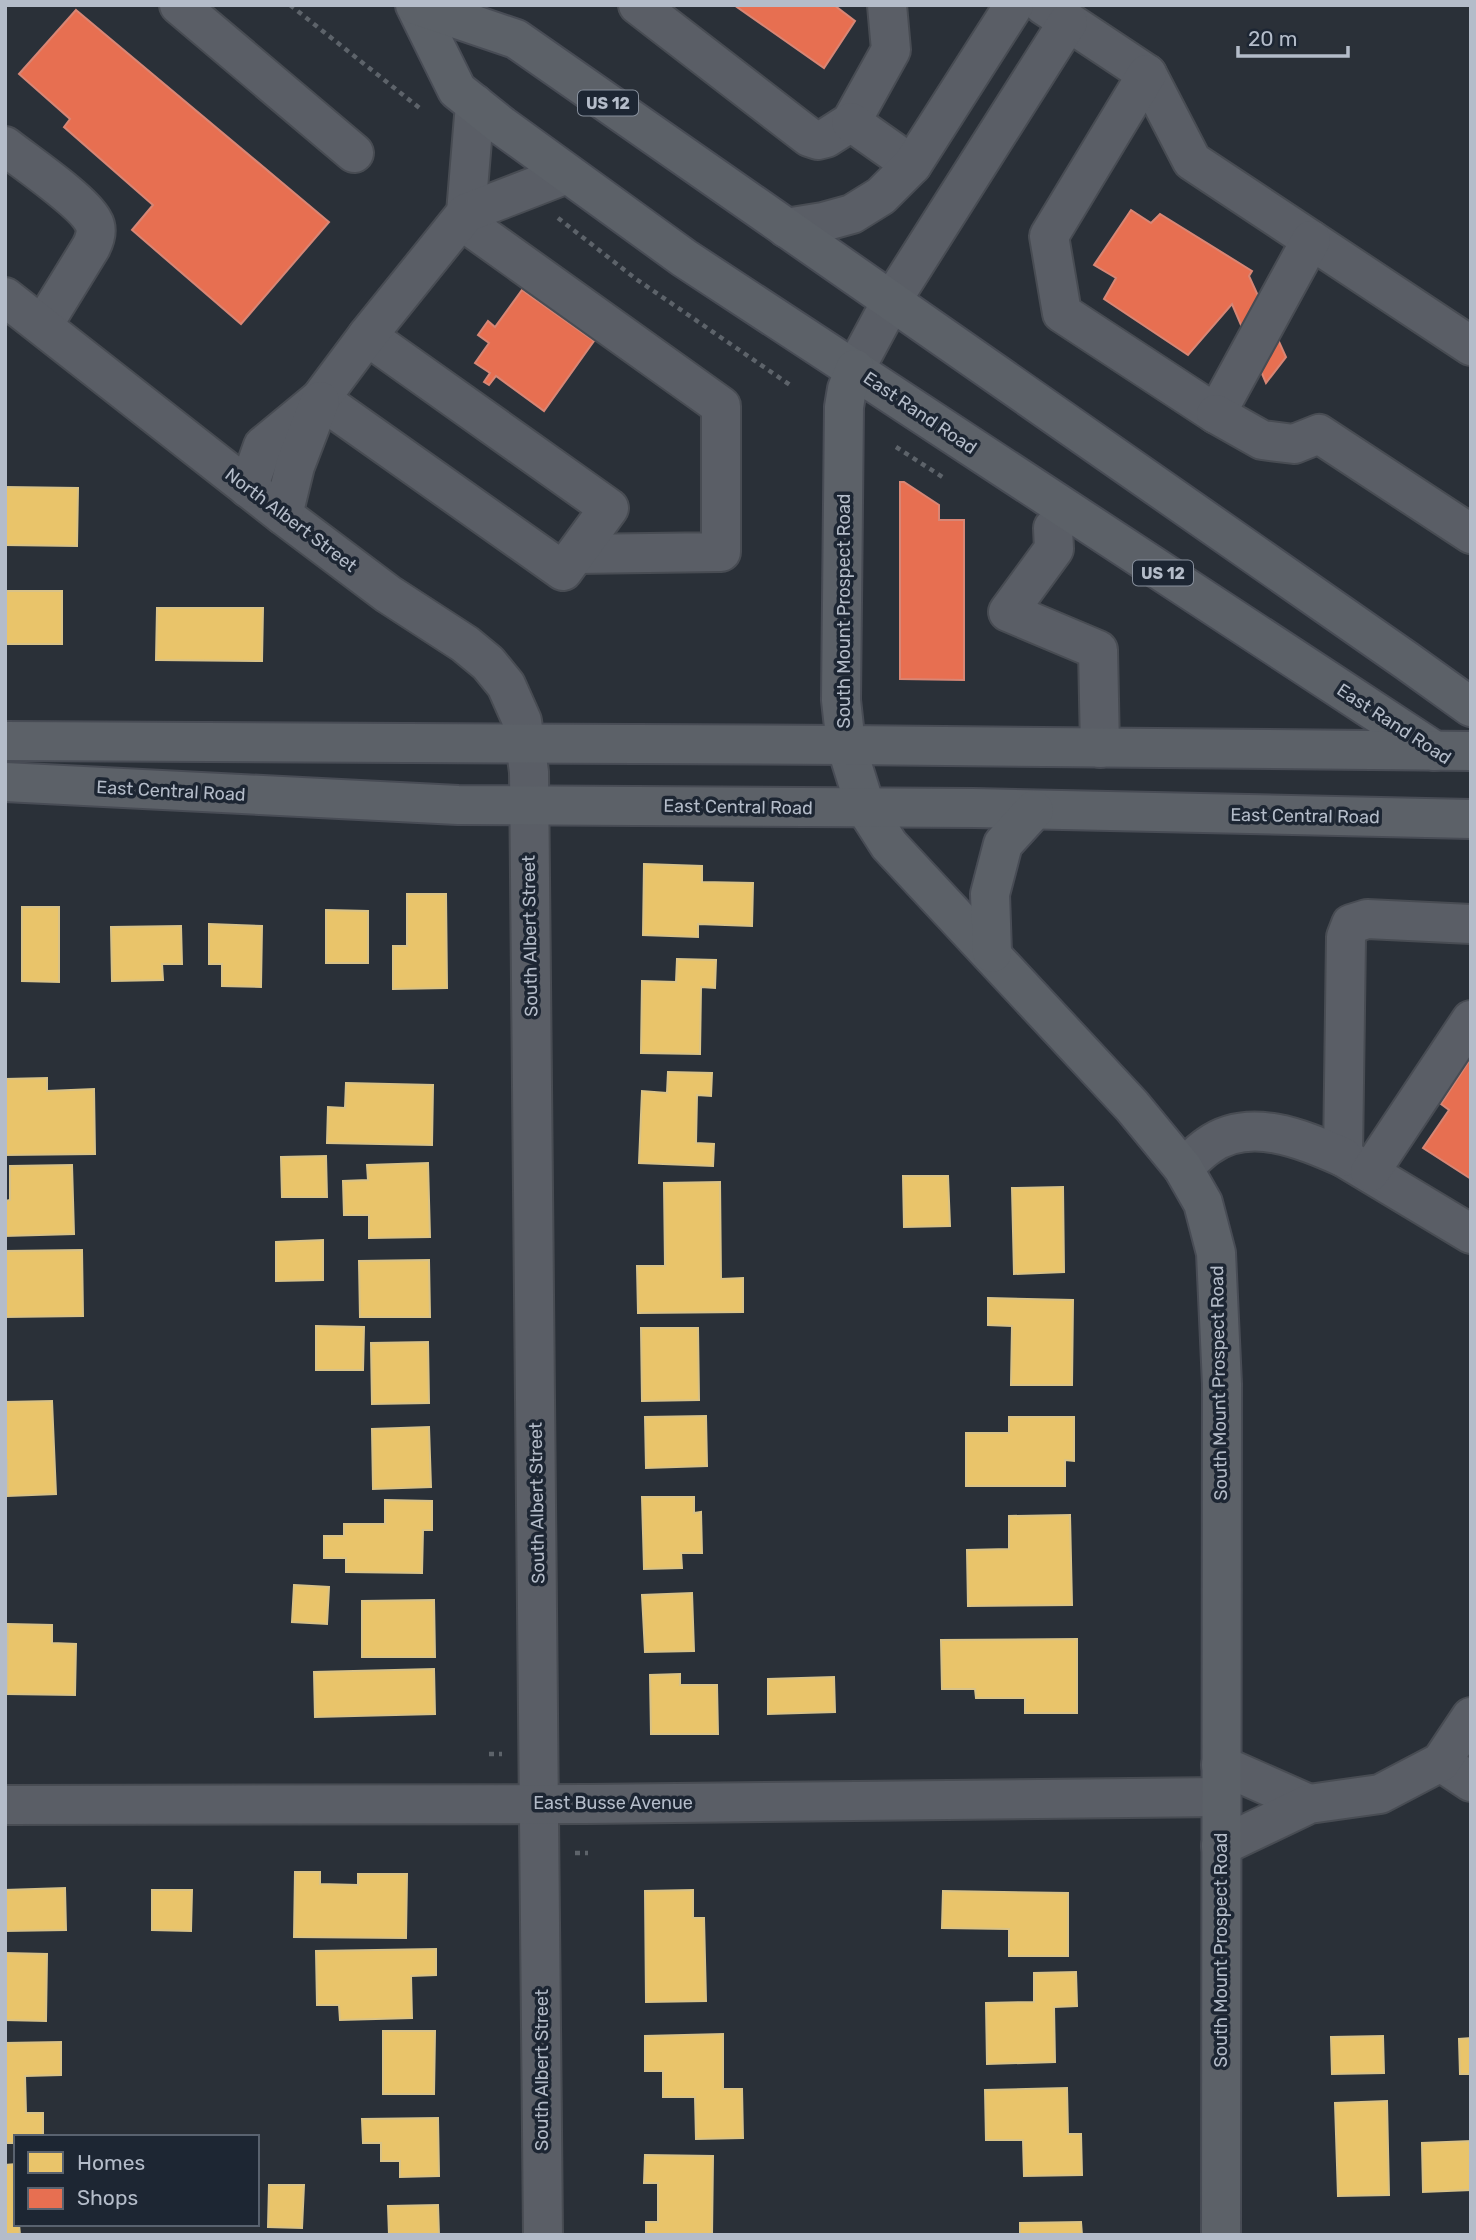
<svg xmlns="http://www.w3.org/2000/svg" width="1476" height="2240" viewBox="0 0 1476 2240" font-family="Rubik,sans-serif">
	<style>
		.homes { fill: #e9c46a; stroke: #d9c286; stroke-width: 2 }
		.shops { fill: #e76f51; stroke: #d88675; stroke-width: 2 }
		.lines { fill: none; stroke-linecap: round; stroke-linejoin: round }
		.minor-casing { stroke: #484c53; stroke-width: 42 }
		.major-casing { stroke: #484c55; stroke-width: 42 }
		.path { stroke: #5d636a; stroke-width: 4.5; stroke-dasharray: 5 5; stroke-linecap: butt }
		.minor { stroke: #5a5e66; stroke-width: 38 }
		.major { stroke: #5c6168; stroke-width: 38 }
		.labels { text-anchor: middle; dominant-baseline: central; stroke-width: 7; stroke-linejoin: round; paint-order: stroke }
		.shield { fill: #1d2633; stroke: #878f9c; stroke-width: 2 }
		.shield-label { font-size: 16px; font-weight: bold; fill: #b4bcc9 }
		.street-label { font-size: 18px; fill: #b4bcc9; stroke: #1d2633 }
	</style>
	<rect width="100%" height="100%" fill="#2a3038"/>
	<!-- homes -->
	<g class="homes">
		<path d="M 5,487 L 78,488 L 77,546 L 5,545 Z"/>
		<rect x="5" y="591" width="57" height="53"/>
		<path d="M 157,608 L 263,608 L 262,661 L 156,660 Z"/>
		<path d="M 644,864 L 702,866 L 702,882 L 753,883 L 752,926 L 698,924 L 698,937 L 643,935 Z"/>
		<path d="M 407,894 L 446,894 L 447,988 L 393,989 L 393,946 L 407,946 Z"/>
		<path d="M 22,907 L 59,907 L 59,982 L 22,981 Z"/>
		<path d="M 326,910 L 368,911 L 368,963 L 326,963 Z"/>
		<path d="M 209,924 L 262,926 L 261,987 L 222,986 L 222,964 L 209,964 Z"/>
		<path d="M 181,926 L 182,964 L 162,964 L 163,980 L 112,981 L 111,927 Z"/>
		<path d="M 677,959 L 716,960 L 715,988 L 701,987 L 700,1054 L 641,1053 L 642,981 L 676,982 Z"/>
		<path d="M 668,1072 L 712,1073 L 711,1096 L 697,1095 L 696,1143 L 714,1144 L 713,1166 L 639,1163 L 642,1091 L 667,1093 Z"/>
		<path d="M 47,1078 L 47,1091 L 94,1089 L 95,1154 L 5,1155 L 5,1079 Z"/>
		<path d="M 346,1083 L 433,1085 L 432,1145 L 327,1143 L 328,1107 L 345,1108 Z"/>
		<path d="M 326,1156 L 327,1197 L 282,1197 L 281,1157 Z"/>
		<path d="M 428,1163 L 430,1237 L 369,1238 L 369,1215 L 344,1215 L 343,1181 L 368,1180 L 367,1165 Z"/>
		<path d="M 72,1165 L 74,1234 L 5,1236 L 5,1201 L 10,1200 L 10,1166 Z"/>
		<path d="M 903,1176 L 948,1176 L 950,1226 L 904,1227 Z"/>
		<path d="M 720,1182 L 721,1279 L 743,1278 L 743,1312 L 638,1313 L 637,1266 L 665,1266 L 664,1183 Z"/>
		<path d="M 1063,1187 L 1064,1272 L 1014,1274 L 1012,1188 Z"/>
		<path d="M 323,1240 L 323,1280 L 276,1281 L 276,1242 Z"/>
		<path d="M 82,1250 L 83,1316 L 5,1317 L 5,1251 Z"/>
		<path d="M 429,1260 L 430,1317 L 360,1317 L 359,1261 Z"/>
		<path d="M 988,1298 L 1073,1300 L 1072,1385 L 1011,1385 L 1012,1326 L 988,1325 Z"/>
		<path d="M 316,1326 L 364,1327 L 363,1370 L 316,1370 Z"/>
		<path d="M 641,1328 L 698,1328 L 699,1400 L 642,1401 Z"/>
		<path d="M 428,1342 L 429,1403 L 372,1404 L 371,1343 Z"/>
		<path d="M 52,1401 L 56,1494 L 8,1496 L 7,1460 L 5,1460 L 5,1402 Z"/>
		<path d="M 706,1416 L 707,1466 L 646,1468 L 645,1417 Z"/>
		<path d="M 1009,1417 L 1074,1417 L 1074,1461 L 1065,1460 L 1065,1486 L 966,1486 L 966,1433 L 1009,1433 Z"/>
		<path d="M 429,1427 L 431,1487 L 373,1489 L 372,1429 Z"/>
		<path d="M 642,1497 L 694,1497 L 694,1513 L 701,1512 L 702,1553 L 681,1553 L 682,1568 L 644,1569 Z"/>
		<path d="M 385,1500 L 432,1501 L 432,1530 L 423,1530 L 422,1573 L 346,1572 L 346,1558 L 324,1558 L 324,1536 L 344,1536 L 344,1524 L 385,1524 Z"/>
		<path d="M 1070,1515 L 1072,1605 L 968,1606 L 967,1550 L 1009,1549 L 1009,1516 Z"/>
		<path d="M 294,1585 L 329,1587 L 327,1624 L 292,1622 Z"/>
		<path d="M 692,1593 L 694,1651 L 645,1652 L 642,1595 Z"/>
		<path d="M 434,1600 L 435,1657 L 362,1657 L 362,1601 Z"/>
		<path d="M 8,1624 L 52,1625 L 52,1643 L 76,1644 L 75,1695 L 7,1694 Z"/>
		<path d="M 1077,1639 L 1077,1713 L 1025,1713 L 1025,1698 L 976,1698 L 975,1689 L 942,1689 L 941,1640 Z"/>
		<path d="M 434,1669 L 435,1714 L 315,1717 L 314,1672 Z"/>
		<path d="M 680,1674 L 680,1685 L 717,1685 L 718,1734 L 651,1734 L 650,1675 Z"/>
		<path d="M 834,1677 L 835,1712 L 768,1714 L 768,1679 Z"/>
		<path d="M 295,1872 L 320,1872 L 320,1884 L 358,1885 L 358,1874 L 407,1874 L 406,1938 L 294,1937 Z"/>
		<path d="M 65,1888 L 66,1930 L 5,1931 L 5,1890 Z"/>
		<path d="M 152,1890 L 192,1890 L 191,1931 L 152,1930 Z"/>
		<path d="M 693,1890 L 693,1918 L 704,1918 L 706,2001 L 646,2002 L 645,1891 Z"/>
		<path d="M 943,1891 L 1068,1893 L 1068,1956 L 1009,1956 L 1009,1929 L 942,1928 Z"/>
		<path d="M 436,1949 L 436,1975 L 411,1976 L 412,2018 L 340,2020 L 339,2005 L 317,2005 L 316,1951 Z"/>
		<path d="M 5,1953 L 47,1954 L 46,2021 L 5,2020 Z"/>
		<path d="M 1076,1972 L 1077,2006 L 1054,2007 L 1055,2062 L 987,2064 L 986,2003 L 1034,2002 L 1034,1973 Z"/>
		<path d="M 383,2031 L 435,2031 L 434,2094 L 383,2094 Z"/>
		<path d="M 723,2034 L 723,2089 L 742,2089 L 743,2138 L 696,2139 L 695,2097 L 663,2097 L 663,2071 L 645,2071 L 645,2036 Z"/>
		<path d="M 1383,2036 L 1384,2073 L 1332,2074 L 1331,2037 Z"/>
		<path d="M 1471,2038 L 1471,2074 L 1460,2074 L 1459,2039 Z"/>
		<path d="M 61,2042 L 61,2075 L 25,2076 L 26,2113 L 43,2113 L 43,2137 L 16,2137 L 16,2143 L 5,2143 L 5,2043 Z"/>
		<path d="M 1067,2088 L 1068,2134 L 1081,2134 L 1082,2175 L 1024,2176 L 1023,2140 L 986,2140 L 985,2090 Z"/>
		<path d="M 1387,2101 L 1389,2195 L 1338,2196 L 1335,2103 Z"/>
		<path d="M 438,2118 L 439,2176 L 400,2177 L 400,2161 L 381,2161 L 381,2143 L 363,2143 L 362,2119 Z"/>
		<path d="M 1471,2141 L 1471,2190 L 1423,2192 L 1422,2143 Z"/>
		<path d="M 645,2155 L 713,2156 L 712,2235 L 646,2235 L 646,2222 L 658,2222 L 658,2183 L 644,2183 Z"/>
		<path d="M 16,2164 L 16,2224 L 19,2224 L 20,2235 L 5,2235 L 5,2165 Z"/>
		<path d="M 269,2185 L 304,2185 L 302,2228 L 268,2227 Z"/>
		<path d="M 438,2205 L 439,2235 L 389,2235 L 388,2206 Z"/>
		<path d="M 1081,2222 L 1082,2235 L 1020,2235 L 1020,2223 Z"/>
	</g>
	<!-- shops -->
	<g class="shops">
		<path d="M 734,5 L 834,5 L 855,21 L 824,68 Z"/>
		<path d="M 76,10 L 329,222 L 241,324 L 132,230 L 153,205 L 64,127 L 70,119 L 19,74 Z"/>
		<path d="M 1131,210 L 1151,223 L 1160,214 L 1252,271 L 1249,276 L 1286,357 L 1266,383 L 1232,304 L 1188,355 L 1104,299 L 1116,278 L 1094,265 Z"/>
		<path d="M 522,290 L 594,341 L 544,411 L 496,376 L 489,385 L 484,382 L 490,373 L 475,363 L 489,343 L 478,335 L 488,321 L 495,327 Z"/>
		<path d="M 900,482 L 904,482 L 939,505 L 939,520 L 964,520 L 964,680 L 900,679 Z"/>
		<path d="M 1471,1058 L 1471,1179 L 1423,1148 L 1449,1110 L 1441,1104 Z"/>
	</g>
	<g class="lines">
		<!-- minor casing -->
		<g class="minor-casing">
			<g id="minor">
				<path d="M 179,5 L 354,153"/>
				<path d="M 638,5 L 809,137 L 818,140 L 826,138 L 851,122 L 891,50 L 887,5"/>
				<path d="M 1043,5 L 1147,74 L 1192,161 L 1471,346"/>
				<path d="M 1147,74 L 1049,236 L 1062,313 L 1216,414 L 1311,240"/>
				<path d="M 851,122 L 912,165"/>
				<path d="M 5,146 C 25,162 83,201 93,221 C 98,229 95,239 91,247 L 43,325"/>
				<path d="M 466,213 L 475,104"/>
				<path d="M 461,220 L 721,406 L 721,552 L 576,554"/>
				<path d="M 786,228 L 823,222 L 852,214 L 881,196 L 912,165 L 1014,5"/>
				<path d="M 5,297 L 283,515 L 388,594 L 465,644 L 488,663 L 506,685 L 522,721 L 529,772 L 543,2235"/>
				<path d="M 855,369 L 892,300 L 1068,22"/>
				<path d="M 320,399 L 563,571 L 609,508 L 367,336"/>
				<path d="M 1216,414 L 1262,440 L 1294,444 L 1319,434 L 1471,534"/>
				<path d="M 248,488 L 263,446 L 320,399 L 367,336 L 466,213 L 567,174"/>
				<path d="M 283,515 L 295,466 L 320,401"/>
				<path d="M 1053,528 L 1054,549 L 1008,612 L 1098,650 L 1100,748"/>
				<path d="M 1471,924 L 1367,919 L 1351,924 L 1346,937 L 1343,1157 L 1471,1234"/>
				<path d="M 1183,1168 C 1191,1161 1199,1152 1208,1146 C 1249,1116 1302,1139 1343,1157"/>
				<path d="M 1370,1172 L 1471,1020"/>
				<path d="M 1441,1762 L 1471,1782"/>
				<path d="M 1221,1765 L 1309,1804"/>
				<path d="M 5,1805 L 588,1804 L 1221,1797"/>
				<path d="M 1221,1846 L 1309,1804 L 1380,1794 L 1441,1762 L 1471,1717"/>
			</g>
		</g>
		<!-- major casing -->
		<g class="major-casing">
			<g id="major">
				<path d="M 415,5 L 457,90 L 502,126 L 684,258 L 1435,751"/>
				<path d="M 416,5 L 516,39 L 1407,661 L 1471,707"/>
				<path d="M 855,369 L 847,389 L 844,407 L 841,700 L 846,745 L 866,809 L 889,845 L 1132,1106 L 1183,1168 L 1203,1203 L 1216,1253 L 1222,1384 L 1221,2235"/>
				<path d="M 5,741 L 846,745 L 1471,751"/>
				<path d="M 5,782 L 458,805 L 974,808 L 1471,819"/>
				<path d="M 992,953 L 990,894 L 1003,844 L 1034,810"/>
			</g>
		</g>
		<!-- path -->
		<g class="path">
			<path d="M 290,5 L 422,110"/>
			<path d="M 558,218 L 636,279 L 793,387"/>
			<path d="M 896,447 L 944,478"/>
			<path d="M 489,1754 L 502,1754"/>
			<path d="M 575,1853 L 588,1853"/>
		</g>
		<!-- minor -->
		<use href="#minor" class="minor"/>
		<!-- major -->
		<use href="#major" class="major"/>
	</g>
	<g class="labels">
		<!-- shield labels -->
		<g class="shield">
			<rect x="578" y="90.5" width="60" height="25" rx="5"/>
			<rect x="1133" y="560.5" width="60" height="25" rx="5"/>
		</g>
		<g class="shield-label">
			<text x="608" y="103">US 12</text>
			<text x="1163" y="573">US 12</text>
		</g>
		<!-- street labels -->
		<g class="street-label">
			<text transform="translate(920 413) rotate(34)">East Rand Road</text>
			<text transform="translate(291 520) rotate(37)">North Albert Street</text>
			<text transform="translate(844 611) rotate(-90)">South Mount Prospect Road</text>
			<text transform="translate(1394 724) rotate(33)">East Rand Road</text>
			<text transform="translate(171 791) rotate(3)">East Central Road</text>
			<text transform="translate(738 807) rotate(1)">East Central Road</text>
			<text transform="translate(1305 816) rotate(1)">East Central Road</text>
			<text transform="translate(530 936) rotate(-91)">South Albert Street</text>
			<text transform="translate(1219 1383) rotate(-91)">South Mount Prospect Road</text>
			<text transform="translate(537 1503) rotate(-91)">South Albert Street</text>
			<text x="613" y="1803">East Busse Avenue</text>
			<text transform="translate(1221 1950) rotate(-90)">South Mount Prospect Road</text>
			<text transform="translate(542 2070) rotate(-90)">South Albert Street</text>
		</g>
	</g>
	<!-- border -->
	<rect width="1476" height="2240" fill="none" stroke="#b4bcc9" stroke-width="14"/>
	<!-- legend -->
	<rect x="14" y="2135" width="245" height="91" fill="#1d2633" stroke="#59626f" stroke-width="2"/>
	<rect x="28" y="2152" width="35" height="21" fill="#e9c46a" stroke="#59626f" stroke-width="2"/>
	<text x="77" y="2170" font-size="21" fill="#b4bcc9">Homes</text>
	<rect x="28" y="2188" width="35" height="21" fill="#e76f51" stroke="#59626f" stroke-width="2"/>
	<text x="77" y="2205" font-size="21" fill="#b4bcc9">Shops</text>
	<!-- scale -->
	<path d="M1238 46v10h110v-10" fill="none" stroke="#b4bcc9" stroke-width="3.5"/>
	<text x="1248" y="46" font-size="21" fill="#b4bcc9" stroke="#1d2633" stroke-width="5" paint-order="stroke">20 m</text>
</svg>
